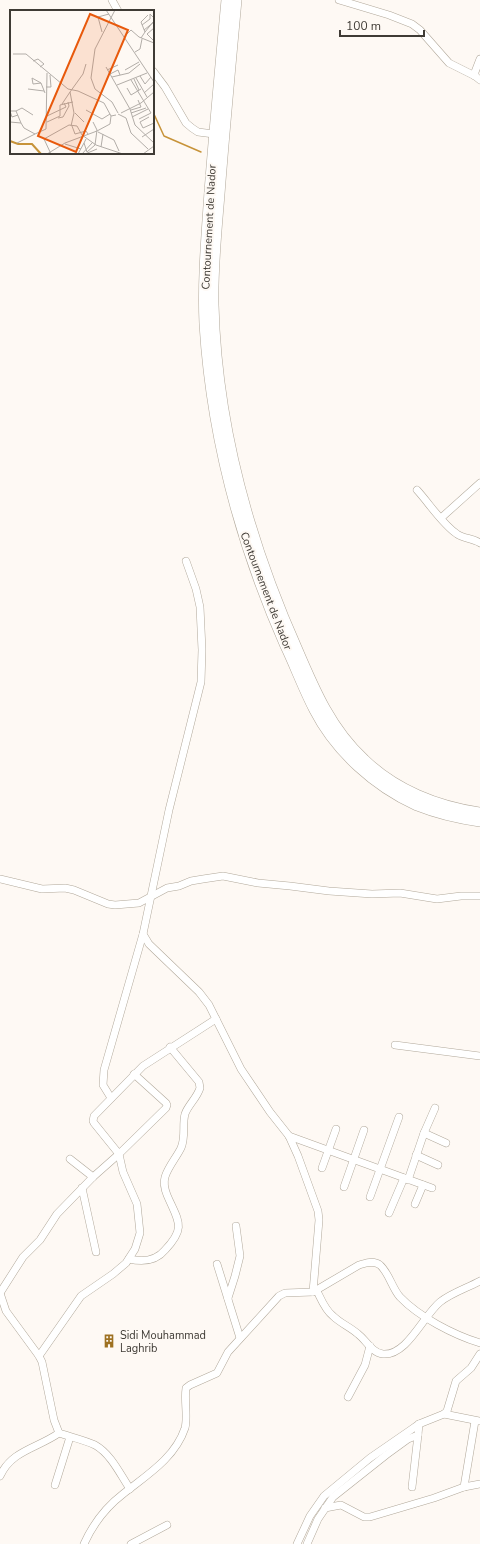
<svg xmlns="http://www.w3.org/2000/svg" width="480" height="1544" viewBox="0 0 480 1544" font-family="'Nunito Sans',sans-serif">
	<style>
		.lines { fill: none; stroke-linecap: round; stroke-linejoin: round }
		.stream { stroke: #c79339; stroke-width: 1.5 }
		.minor-casing { stroke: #b1a89a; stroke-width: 8 }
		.highway-casing { stroke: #b1a89a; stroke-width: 12 }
		.minor { stroke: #fff; stroke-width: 7 }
		.highway { stroke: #fff; stroke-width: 11 }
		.labels { text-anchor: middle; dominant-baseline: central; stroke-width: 4; stroke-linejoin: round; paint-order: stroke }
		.street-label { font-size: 11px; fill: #3f3b35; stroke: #fef9f4 }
		.poi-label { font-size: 11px; fill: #3f3b35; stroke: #fef9f4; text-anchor: start }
		.inset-river { fill: none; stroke: #c79339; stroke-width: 2 }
		.inset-road { fill: none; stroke: #b2ada8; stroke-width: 1 }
		.view { fill: #e8590c; fill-opacity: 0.15; stroke: #e8590c; stroke-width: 2 }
		.inset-edge { fill: none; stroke: #3f3b35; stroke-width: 2 }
	</style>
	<rect width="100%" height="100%" fill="#fef9f4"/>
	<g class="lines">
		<!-- stream -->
		<path class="stream" d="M 153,112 L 164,136 L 201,152"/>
		<!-- minor casing -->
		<g class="minor-casing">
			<g id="minor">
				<path d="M 112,0 L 118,11"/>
				<path d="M 339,0 L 389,15 L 412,24 L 420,30 L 449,63 L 475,76 L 480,80"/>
				<path d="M 153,71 L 165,87 L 186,123 L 192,128 L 198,132 L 214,134"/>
				<path d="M 475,76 L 475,72 L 480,59"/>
				<path d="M 417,490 C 429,503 442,524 457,534 C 464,539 473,538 480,543"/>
				<path d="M 441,518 L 480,483"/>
				<path d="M 186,561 L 196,589 L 200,607 L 202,650 L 201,682 L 169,810 L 143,934 L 149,944 L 199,992 L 209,1005 L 241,1069 L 270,1112 L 289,1136 L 298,1156 L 318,1211 L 319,1220 L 313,1292"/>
				<path d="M 0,879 L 42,889 L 65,888 L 74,890 L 108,904 L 115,905 L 139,903 L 167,888 L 179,886 L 191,881 L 203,879 L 223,876 L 258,883 L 290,886 L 329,891 L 372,894 L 400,893 L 437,899 L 461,896 L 480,896"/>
				<path d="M 395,1045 L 480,1056"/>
				<path d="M 111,1098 L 103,1085 L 104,1070 L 143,934"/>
				<path d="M 424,1133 L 446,1143"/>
				<path d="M 289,1136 L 432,1188"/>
				<path d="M 416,1155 L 438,1165"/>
				<path d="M 70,1159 L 93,1177"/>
				<path d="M 322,1168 L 336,1129"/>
				<path d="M 408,1180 L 424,1133 L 435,1108"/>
				<path d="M 344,1187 L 364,1130"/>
				<path d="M 82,1188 L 96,1252"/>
				<path d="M 370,1197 L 399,1117"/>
				<path d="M 415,1204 L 423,1185"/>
				<path d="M 389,1213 L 404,1178"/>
				<path d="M 129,1259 C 142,1262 156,1261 165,1250 C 187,1227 178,1221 167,1195 C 165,1190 163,1184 165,1177 C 168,1167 176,1158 181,1148 C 186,1137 182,1125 185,1114 C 188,1105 197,1098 200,1088 L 199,1082 L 170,1047"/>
				<path d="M 217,1264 L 240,1338"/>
				<path d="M 317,1291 C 321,1299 325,1310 333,1316 C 340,1323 350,1327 358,1334 C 366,1340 372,1353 383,1354 C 407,1356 423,1316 440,1302 C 451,1293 467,1288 480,1281"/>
				<path d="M 0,1293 L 23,1257 L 40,1240 L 57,1214 L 93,1177 L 119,1154 L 166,1108 L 167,1105 L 166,1103 L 134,1074"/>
				<path d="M 0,1293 L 6,1311 L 39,1356 L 42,1362 L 54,1420 L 59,1433 C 38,1448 12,1450 0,1476"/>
				<path d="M 228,1298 L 235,1276 L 240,1256 L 236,1226"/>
				<path d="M 39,1356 L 81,1296 L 113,1274 L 126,1263 L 135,1249 L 140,1233 L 137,1204 L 123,1172 L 119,1154 L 94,1123 L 93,1121 L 94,1116 L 143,1066 L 216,1019"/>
				<path d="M 348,1397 L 365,1365 L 370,1346"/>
				<path d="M 444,1414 L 479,1421"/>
				<path d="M 59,1433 C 71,1437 84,1440 95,1445 C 111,1454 120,1474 130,1489"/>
				<path d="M 55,1485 L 70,1437"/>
				<path d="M 412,1487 L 418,1435"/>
				<path d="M 464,1487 L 475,1421"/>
				<path d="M 325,1508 L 341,1505 L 364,1517 L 370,1517 L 434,1498 L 464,1487 L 480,1484"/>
				<path d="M 84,1544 C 93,1524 106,1507 123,1494 C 147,1475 175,1458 185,1428 C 188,1417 184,1401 186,1388 L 190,1385 L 217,1373 L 228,1352 L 279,1296 L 285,1293 L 313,1292 L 359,1265 C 365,1263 374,1260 380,1265 C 389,1273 392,1288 400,1297 C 419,1317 454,1335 480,1343"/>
				<path d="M 131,1544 L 167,1525"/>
				<path d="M 297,1544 L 310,1516 L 324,1496 L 370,1458 L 412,1429 L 419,1424 L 444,1414 L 447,1411 L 456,1381 L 471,1368 L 480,1354"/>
				<path d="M 307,1544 L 318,1519 L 333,1497 L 386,1455 L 408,1439 L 418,1435 L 419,1424"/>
			</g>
		</g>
		<!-- highway casing -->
		<g class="highway-casing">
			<g id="highway">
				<path d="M 227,0 C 221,64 215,128 210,192 C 207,236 203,280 205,324 C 212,437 240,542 286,646 C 296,667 304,689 315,710 C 336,751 375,786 417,805 C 437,813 458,818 480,821"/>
				<path d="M 236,0 C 230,65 224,129 219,194 C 216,231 212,268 213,305 C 216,426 248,540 297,650 C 314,690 331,730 364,760 C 395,790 437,807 480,813"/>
			</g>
		</g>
		<!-- minor -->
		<use href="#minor" class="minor"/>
		<!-- highway -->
		<use href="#highway" class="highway"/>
	</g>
	<!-- icons -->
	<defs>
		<g id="building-bare" transform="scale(1.08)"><path d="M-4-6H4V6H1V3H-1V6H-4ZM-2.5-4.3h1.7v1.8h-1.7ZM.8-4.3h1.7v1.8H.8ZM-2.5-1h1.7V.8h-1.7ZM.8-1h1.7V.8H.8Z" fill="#9e7121" stroke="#fef9f4" stroke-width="2.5" paint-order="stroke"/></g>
	</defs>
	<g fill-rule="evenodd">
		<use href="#building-bare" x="109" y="1341"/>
	</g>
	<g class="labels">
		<!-- street labels -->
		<g class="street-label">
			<text transform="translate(209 227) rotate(-87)">Contournement de Nador</text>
			<text transform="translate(266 591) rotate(69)">Contournement de Nador</text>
		</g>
		<!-- poi labels -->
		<g class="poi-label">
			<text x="120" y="1335">Sidi Mouhammad<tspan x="120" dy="13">Laghrib</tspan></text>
		</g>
	</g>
	<!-- overview -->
	<g transform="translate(10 10)">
		<rect width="144" height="144" fill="#fef9f4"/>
		<path class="inset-river" d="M 0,131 L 8,134 L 22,134 L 31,144"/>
		<path class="inset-road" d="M 96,0 L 144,72M 105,0 L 85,39 L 81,68 L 85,79 L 102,92 L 108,103M 132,15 L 140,9 L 140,4 L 144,8M 134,20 L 144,12M 92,22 L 88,7 L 99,4M 135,22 L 143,12M 115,26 L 121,20 L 129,27 L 144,33M 131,28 L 135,22 L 131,12 L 138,5M 144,31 L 137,24 L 144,18M 125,42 L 130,39 L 132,29M 3,44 L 16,44 L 58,79 L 68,81 L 94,93 L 101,106M 23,51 L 28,49 L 34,54 L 30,57M 96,57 L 120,99 L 125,115 L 144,133M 97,60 L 108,55M 115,60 L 129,52M 100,64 L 108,60 L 110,65M 130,66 L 135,74 L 141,67M 102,67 L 119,63 L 130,54M 126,68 L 137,87M 124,69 L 129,80M 121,70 L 141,103 L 129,109M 31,73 L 23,74 L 22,68 L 31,73 L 35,83M 107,75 L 137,63M 36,77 L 41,77 L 40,65M 117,78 L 121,85 L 131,79M 18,79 L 34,81M 134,83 L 144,74M 52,94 L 60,82M 76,100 L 92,109 L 100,104M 121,100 L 131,97 L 128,90M 6,101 L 0,101 L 2,107 L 8,105M 65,103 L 74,112M 111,103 L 131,93 L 144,82M 121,103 L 136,98M 108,104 L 116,108 L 121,123 L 138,139M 37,106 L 56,97 L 54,93M 122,107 L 138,99M 139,107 L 130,112 L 133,118 L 144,113M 48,108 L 53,107 L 59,96 L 58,92M 0,112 L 11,113 L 14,118 L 25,124 L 36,119 L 37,63M 37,112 L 50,106 L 50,95 L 63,92M 83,112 L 87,120 L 85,135M 11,113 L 6,101 L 12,98 L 23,105M 61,116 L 64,103 L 60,82 L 73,64 L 76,54M 62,116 L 65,124 L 76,121 L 78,124M 88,122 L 104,130 L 109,141M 132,127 L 144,119M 76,129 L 74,133 L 77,142 L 85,135M 7,133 L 25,124M 55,134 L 71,139M 91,137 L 93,124M 37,144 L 55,133 L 87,121 L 100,114 L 101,106 L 106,105M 41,144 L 34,129 L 59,115 L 67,116 L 72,125 L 86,135 L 113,144M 68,144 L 74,133M 72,144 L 82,133M 75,144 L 87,139M 133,144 L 144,136"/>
		<path class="view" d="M 80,4 L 118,20 L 66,142 L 28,126 Z"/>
		<rect width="144" height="144" class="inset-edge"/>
	</g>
	<!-- scale -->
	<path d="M340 30v6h84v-6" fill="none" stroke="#3f3b35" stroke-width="2"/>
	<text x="346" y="30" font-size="12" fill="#3f3b35" stroke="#fef9f4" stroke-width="3" paint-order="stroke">100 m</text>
</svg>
